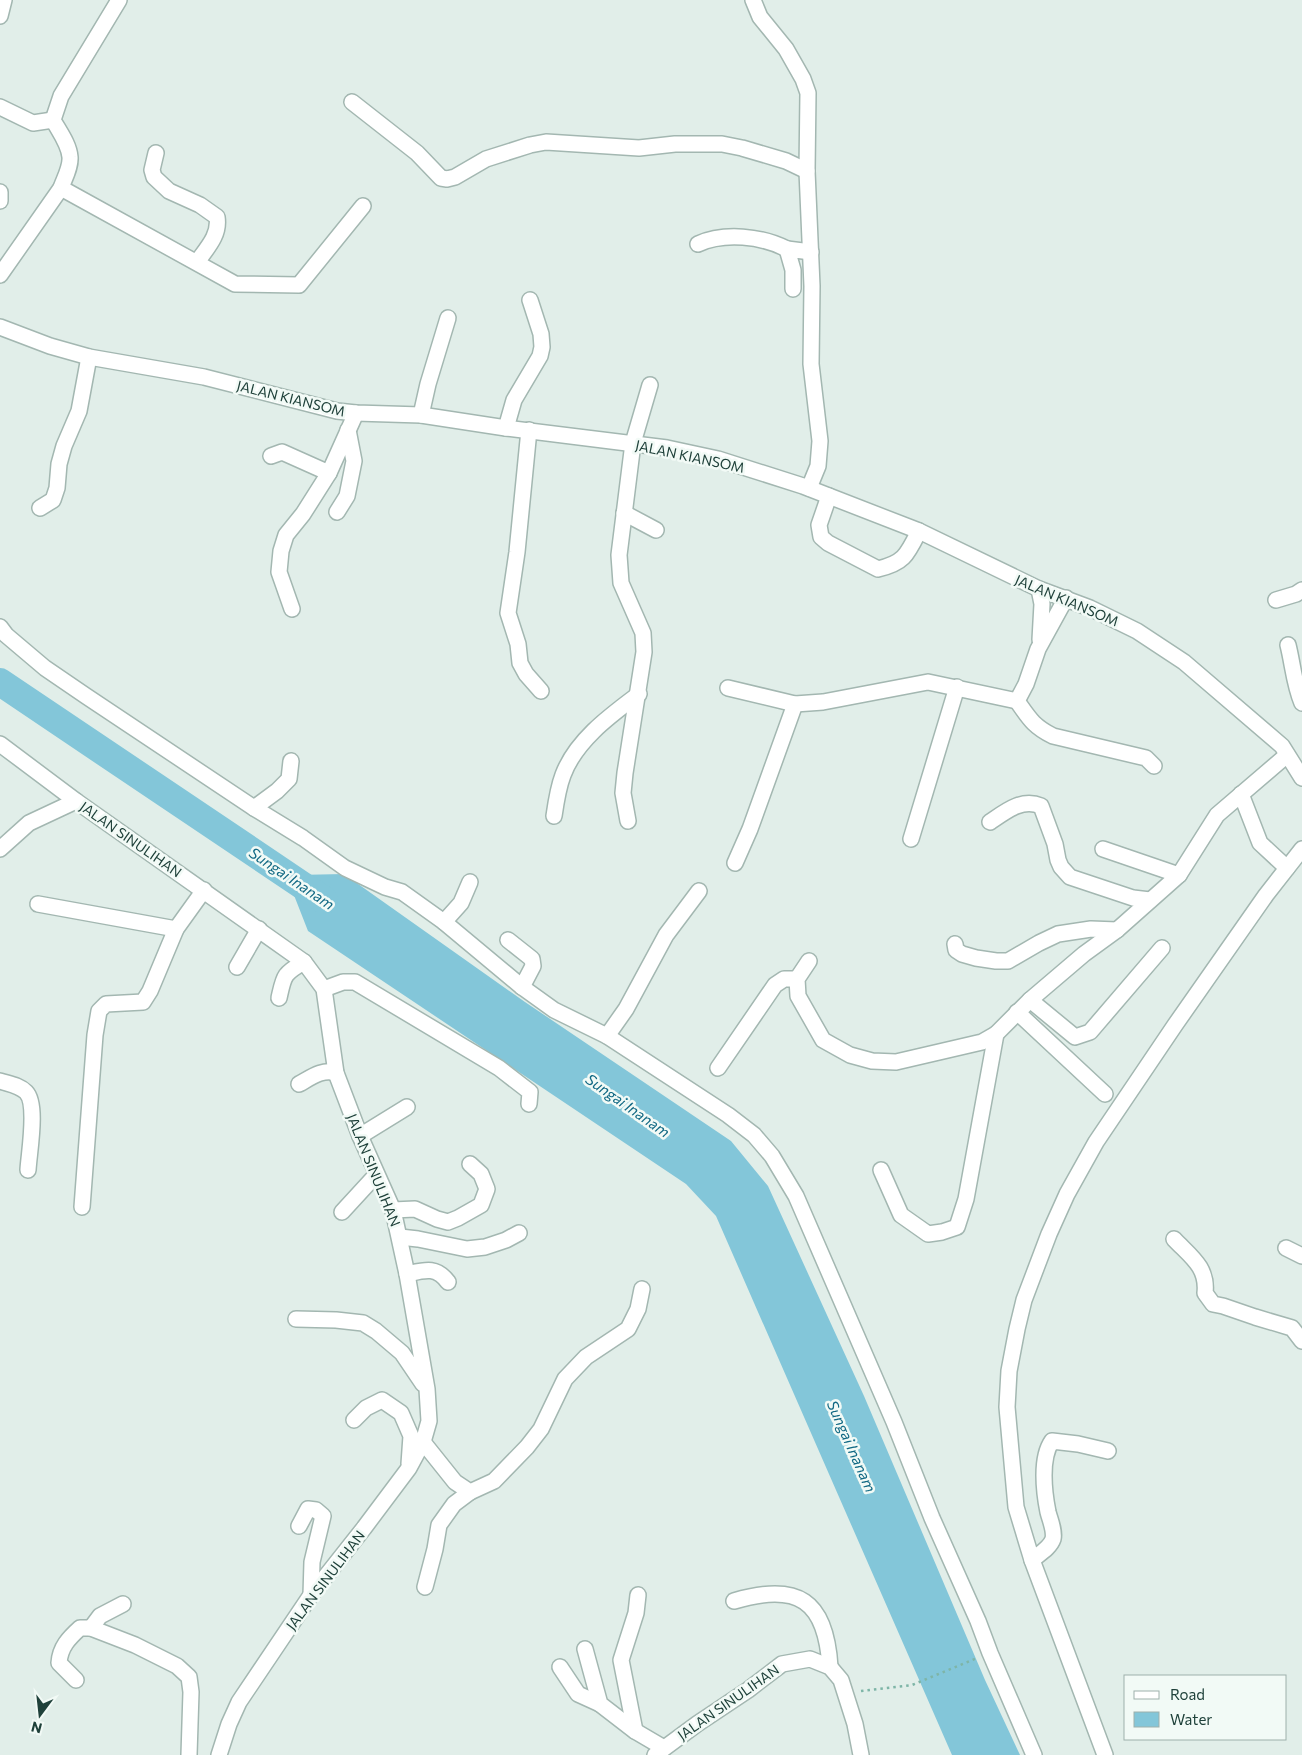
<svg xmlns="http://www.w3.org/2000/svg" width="1302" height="1755" viewBox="0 0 1302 1755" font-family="Commissioner,sans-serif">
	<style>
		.water { fill: #83c6d9 }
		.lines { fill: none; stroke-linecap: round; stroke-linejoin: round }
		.river { stroke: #83c6d9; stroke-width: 28 }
		.minor-casing { stroke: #a3b7b1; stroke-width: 18 }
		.path { stroke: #7eb5a7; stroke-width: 2.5; stroke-dasharray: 2.5 4; stroke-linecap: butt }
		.minor { stroke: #fff; stroke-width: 15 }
		.labels { text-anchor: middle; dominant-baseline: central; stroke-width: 5; stroke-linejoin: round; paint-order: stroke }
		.street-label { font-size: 14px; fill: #1f413a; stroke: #f2faf6 }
		.water-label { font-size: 15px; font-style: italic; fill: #126984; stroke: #f2faf6 }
	</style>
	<rect width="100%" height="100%" fill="#e1eee9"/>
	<!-- water -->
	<path class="water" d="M 344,874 L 525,1002 L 731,1141 L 768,1186 L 864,1396 L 985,1680 L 1020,1755 L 952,1755 L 716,1216 L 686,1184 L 308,931 L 290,885 L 296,875 Z"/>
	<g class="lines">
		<!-- river -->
		<path class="river" d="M 0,682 L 324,900"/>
		<!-- minor casing -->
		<g class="minor-casing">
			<g id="minor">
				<path d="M 753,0 L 760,17 L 786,49 L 803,79 L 808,93 L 807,171 L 812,286 L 811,364 L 820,441 L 818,466 L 809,488"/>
				<path d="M 0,16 L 4,0"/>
				<path d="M 352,102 L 417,153 L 441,178 L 447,179 L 455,177 L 486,159 L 530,145 L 546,142 L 639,148 L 675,144 L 722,144 L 742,148 L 786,161 L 807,171"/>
				<path d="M 0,107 L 33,123 L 53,120"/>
				<path d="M 156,153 L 152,170 L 154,177 L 169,191 L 200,205 L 217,217 C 220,235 207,248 197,262"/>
				<path d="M 61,188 L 235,284 L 299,285 L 363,206"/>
				<path d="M 0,192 L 0,201"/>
				<path d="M 698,244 C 724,232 762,236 787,249"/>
				<path d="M 0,275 L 61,188 C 64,179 71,167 70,157 C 69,144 59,131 53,120 L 61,96 L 119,0"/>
				<path d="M 793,289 L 793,270 L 787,249 L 811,252"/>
				<path d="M 0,327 L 50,346 L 89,357 L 204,377 L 337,411 L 356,413 L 421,415 L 506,428 L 667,448 L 718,459 L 803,486 L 919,531 L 1039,589 L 1090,608 L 1137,631 L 1184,662 L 1282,746 L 1302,778"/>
				<path d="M 421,415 L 428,384 L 448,318"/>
				<path d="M 506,428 L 514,400 L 540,356 L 542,347 L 541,334 L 530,300"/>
				<path d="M 529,430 L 517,552 L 508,613 L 518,644 L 520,663 L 526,674 L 541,691"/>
				<path d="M 271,456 L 282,452 L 329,473"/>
				<path d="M 829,496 L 819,525 L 821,537 L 828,543 L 878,569 C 904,563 907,555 919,531"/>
				<path d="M 40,508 L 53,500 L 57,488 L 59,464 L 64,446 L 79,411 L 89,357"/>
				<path d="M 337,512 L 347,496 L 354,461 L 348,430"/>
				<path d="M 624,513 L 656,530"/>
				<path d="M 1039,589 L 1042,604 L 1040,640"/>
				<path d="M 1276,600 L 1296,594 L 1302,590"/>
				<path d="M 292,609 L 279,572 L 281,551 L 286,535 L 303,514 L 329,473 L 356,413"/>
				<path d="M 0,627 L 6,635 L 45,668 L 86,696 L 254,808 L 303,838 L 345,868 L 385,887 L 402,892 L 444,922 L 522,987 L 554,1010 L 607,1036 L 728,1115 L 754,1135 L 772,1156 L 796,1196 L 894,1422 L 932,1518 L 978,1621 L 990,1653 L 1034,1755"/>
				<path d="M 1288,645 C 1293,665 1294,684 1302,703"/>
				<path d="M 728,688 L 795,704 L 823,702 L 928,682 L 1017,701 L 1026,684 L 1038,649 L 1066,598"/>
				<path d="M 1017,701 C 1029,718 1033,726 1053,736 L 1146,758 L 1154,766"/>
				<path d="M 0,744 L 76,801 L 304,962 L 324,989 L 336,1073 L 360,1136 L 393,1210 L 407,1274 L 427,1389 L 429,1421 L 423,1442 L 409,1468 L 364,1528 L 311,1595 L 239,1702 L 229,1724 L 219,1755"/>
				<path d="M 1241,794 L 1260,843 L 1287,868"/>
				<path d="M 254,808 L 277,791 L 289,779 L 291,761"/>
				<path d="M 554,816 C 556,802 558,788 563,775 C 576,740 611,715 639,694"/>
				<path d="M 628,821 L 623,793 L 625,773 L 644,652 L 643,633 L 621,583 L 619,555 L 633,443 L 650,385"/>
				<path d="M 990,822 C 1006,811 1022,798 1041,806 L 1055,844 L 1058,860 L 1061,867 L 1070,877 L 1133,898 L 1150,900"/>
				<path d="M 911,839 L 957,687"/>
				<path d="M 0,849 L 29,823 L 76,801"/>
				<path d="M 1103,849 L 1179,875"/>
				<path d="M 735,863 L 750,829 L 795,704"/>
				<path d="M 38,904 L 176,929"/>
				<path d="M 444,922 L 461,903 L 470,882"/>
				<path d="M 508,940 L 532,959 L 533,966 L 522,987"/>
				<path d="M 955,944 L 956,950 L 962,954 L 976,958 L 996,961 L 1008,961 L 1039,943 L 1058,934 L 1091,929 L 1117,930"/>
				<path d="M 809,961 L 797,979 L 798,996 L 823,1040 L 850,1055 L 872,1061 L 896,1062 L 982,1042 L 996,1034 L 1030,1000 L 1084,954 L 1117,930 L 1179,875 L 1217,815 L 1287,755"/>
				<path d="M 237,967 L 259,929"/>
				<path d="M 324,989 L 343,982 L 355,982 L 499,1068 L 530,1092 L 529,1104"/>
				<path d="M 279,998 C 284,976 283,974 304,962"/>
				<path d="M 1030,1000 L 1075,1037 L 1090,1032 L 1162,948"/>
				<path d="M 1017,1012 L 1105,1094"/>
				<path d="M 607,1036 L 626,1009 L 666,935 L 699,891"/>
				<path d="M 718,1068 L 775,985 L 784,979 L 797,979"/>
				<path d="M 0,1081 C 9,1084 19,1085 26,1092 C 38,1104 29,1152 28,1170"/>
				<path d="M 299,1084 C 310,1078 323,1068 336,1073"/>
				<path d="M 360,1136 L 407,1107"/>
				<path d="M 881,1170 L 901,1215 L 928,1234 L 942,1232 L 957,1227 L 966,1199 L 996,1034"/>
				<path d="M 82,1207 L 95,1035 L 99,1011 L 106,1004 L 143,1002 L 150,991 L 176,929 L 204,890"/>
				<path d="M 393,1210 L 415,1209 L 437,1219 L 448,1222 L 458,1218 L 481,1205 L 487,1189 L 481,1174 L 470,1164"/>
				<path d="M 342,1212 L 376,1175"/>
				<path d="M 400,1237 L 418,1239 L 467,1249 L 485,1247 L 506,1240 L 519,1233"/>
				<path d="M 1174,1239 C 1190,1256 1208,1267 1205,1293 L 1213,1304 L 1223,1306 L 1255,1317 L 1292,1328 L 1302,1341"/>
				<path d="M 1286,1248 L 1302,1256"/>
				<path d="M 407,1274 C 425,1270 436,1266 448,1282"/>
				<path d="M 296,1319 L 336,1320 L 363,1323 L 376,1331 L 402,1353 L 423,1384"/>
				<path d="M 354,1420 L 366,1408 L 382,1400 L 401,1413 L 411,1436 L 409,1464"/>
				<path d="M 423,1442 L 455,1482 L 470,1492 L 494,1481 L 527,1447 L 541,1429 L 565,1379 L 586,1357 L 628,1329 L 638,1309 L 642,1289"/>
				<path d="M 299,1526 L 308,1509 L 316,1510 L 323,1516 L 312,1562 L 311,1595"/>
				<path d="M 1032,1560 C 1039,1554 1050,1548 1053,1539 C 1055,1531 1050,1520 1048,1512 C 1044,1492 1040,1458 1052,1441 L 1078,1444 L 1108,1451"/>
				<path d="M 425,1587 L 435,1549 L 439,1525 L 454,1504 L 470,1492"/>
				<path d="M 734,1601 C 798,1582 826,1600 830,1667"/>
				<path d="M 91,1628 L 100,1616 L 123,1604"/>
				<path d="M 585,1649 L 600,1704 L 635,1731 L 664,1748"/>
				<path d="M 560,1667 L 578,1694 L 600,1704"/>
				<path d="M 76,1680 L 59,1663 C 60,1647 69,1638 80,1628 L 91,1628 L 135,1645 L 177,1666 L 189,1677 L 191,1692 L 189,1755"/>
				<path d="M 635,1731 L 621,1660 L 636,1613 L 638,1595"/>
				<path d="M 655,1755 L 697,1724 L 748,1690 L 782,1664 L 810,1659 L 830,1667 L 841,1680 L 855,1724 L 861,1755"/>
				<path d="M 1105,1755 L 1032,1560 L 1016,1507 L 1007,1407 L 1009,1371 L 1017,1329 L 1024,1300 L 1049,1234 L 1067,1194 L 1096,1142 L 1175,1025 L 1266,895 L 1302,849"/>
			</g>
		</g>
		<!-- path -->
		<path class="path" d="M 861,1691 L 912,1685 L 977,1658"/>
		<!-- minor -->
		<use href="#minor" class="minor"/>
	</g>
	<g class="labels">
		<!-- street labels -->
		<g class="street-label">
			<text transform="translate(291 398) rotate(14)">JALAN KIANSOM</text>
			<text transform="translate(690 456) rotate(12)">JALAN KIANSOM</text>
			<text transform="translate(1067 600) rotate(23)">JALAN KIANSOM</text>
			<text transform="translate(131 839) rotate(35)">JALAN SINULIHAN</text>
			<text transform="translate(374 1170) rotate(68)">JALAN SINULIHAN</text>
			<text transform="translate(325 1580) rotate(-53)">JALAN SINULIHAN</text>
			<text transform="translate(728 1702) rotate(-35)">JALAN SINULIHAN</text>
		</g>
		<!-- water labels -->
		<g class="water-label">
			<text transform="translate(292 878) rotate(34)">Sungai Inanam</text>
			<text transform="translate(628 1105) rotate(35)">Sungai Inanam</text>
			<text transform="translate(852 1446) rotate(66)">Sungai Inanam</text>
		</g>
	</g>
	<!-- legend -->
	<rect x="1124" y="1675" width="162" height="65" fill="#f2faf6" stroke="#9eb0ab"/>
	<rect x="1134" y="1691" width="25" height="8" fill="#ffffff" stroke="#9eb0ab"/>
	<text x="1170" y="1700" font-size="15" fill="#1f413a">Road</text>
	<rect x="1134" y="1712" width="25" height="15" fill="#83c6d9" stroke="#9eb0ab"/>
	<text x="1170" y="1725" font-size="15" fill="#1f413a">Water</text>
	<!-- north arrow -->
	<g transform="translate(40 1715) rotate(195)" stroke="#f2faf6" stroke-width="4" paint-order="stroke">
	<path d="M0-4L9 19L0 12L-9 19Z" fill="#1f413a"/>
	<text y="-8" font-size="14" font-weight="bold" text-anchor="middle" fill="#1f413a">N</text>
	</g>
</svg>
